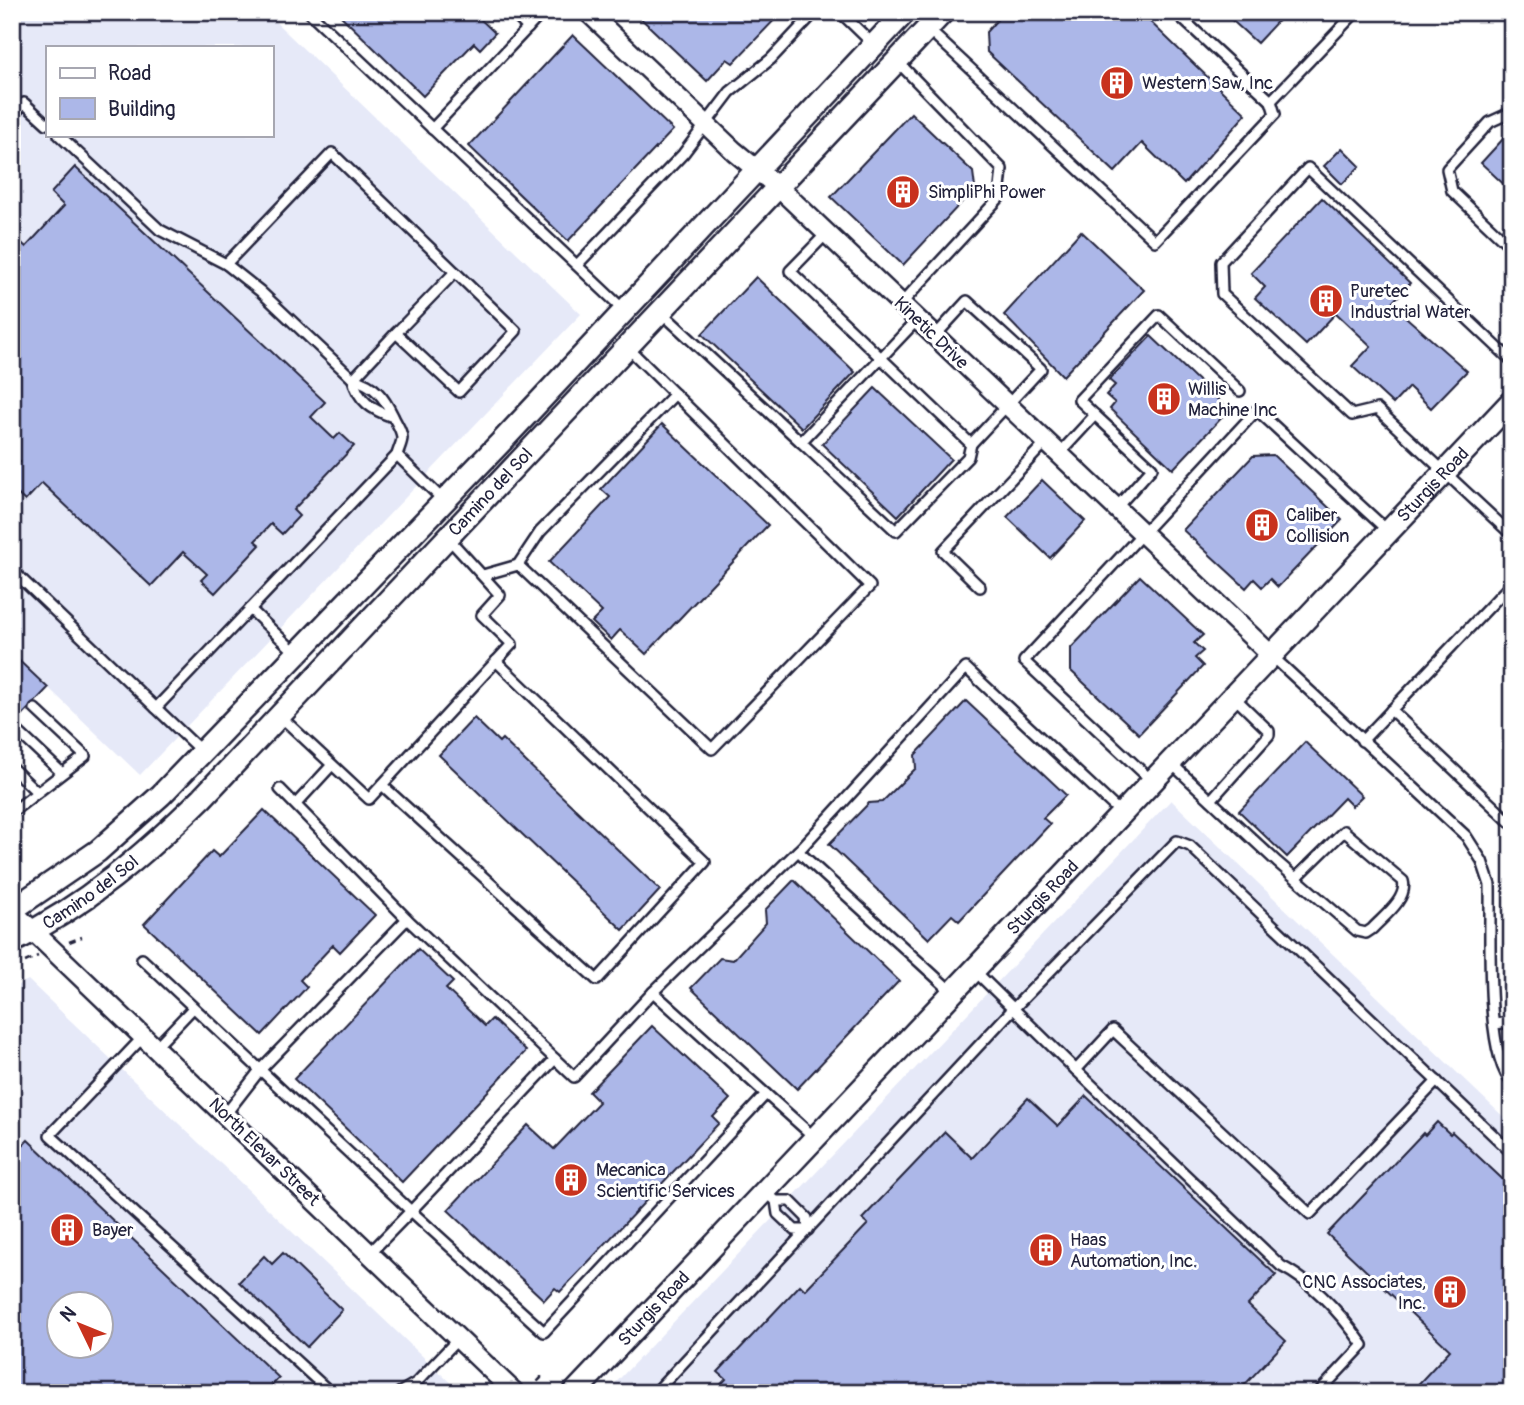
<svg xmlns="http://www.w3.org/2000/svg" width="1524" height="1405" viewBox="0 0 1524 1405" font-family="Pangolin,sans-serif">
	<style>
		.built { fill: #e6e9f8; fill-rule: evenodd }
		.building { fill: #acb7e8; stroke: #22223b; stroke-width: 2; fill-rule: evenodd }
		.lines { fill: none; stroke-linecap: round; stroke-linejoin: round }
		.service-casing { stroke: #22223b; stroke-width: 14 }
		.minor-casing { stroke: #22223b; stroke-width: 23 }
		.tertiary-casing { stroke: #22223b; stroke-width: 26 }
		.path { stroke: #22223b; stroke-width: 2.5; stroke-dasharray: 7 5; stroke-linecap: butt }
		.service { stroke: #fff; stroke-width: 9 }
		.minor { stroke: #fff; stroke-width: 18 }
		.tertiary { stroke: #fff; stroke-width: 21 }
		.labels { text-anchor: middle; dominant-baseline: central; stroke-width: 6; stroke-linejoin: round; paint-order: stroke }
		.poi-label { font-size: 18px; fill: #22223b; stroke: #fff; text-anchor: start }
		.street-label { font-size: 18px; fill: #22223b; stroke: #fff }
	</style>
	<rect width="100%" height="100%" fill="#fff"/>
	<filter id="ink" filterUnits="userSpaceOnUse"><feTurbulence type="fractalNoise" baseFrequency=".0143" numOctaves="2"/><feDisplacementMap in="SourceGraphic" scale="14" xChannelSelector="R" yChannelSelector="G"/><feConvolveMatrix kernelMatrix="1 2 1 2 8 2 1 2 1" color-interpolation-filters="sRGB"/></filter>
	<g filter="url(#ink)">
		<!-- built -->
		<g class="built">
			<path d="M 12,12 L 265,12 L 581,314 L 140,775 L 12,653 ZM 47,47 L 271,47 L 271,135 L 47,135 Z"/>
			<path d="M 1171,800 L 1512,1125 L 1512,1393 L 606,1393 Z"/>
			<path d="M 28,980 L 461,1393 L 12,1393 L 12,988 ZM 60,1304 L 102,1304 L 102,1346 L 60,1346 Z"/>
		</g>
		<!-- building -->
		<g class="building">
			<path d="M 337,12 L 473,12 L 495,33 L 480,49 L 474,43 L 423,96 Z"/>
			<path d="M 634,12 L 782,12 L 733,63 L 727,59 L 707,81 Z"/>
			<path d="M 1004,12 L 1140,12 L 1246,114 L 1184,184 L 1142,143 L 1115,172 L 987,52 L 986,32 Z"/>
			<path d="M 1223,12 L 1286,12 L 1257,43 Z"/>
			<path d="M 573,35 L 673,130 L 568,241 L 469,146 Z"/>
			<path d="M 911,113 L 973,172 L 975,188 L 903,265 L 831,197 Z"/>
			<path d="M 1504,138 L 1512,145 L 1512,192 L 1481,163 Z"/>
			<path d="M 1342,148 L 1360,166 L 1342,184 L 1324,166 Z"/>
			<path d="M 75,167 L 325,402 L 311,417 L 334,439 L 340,433 L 354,446 L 293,510 L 299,516 L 282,534 L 271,524 L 255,541 L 260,545 L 215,593 L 201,580 L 207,574 L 183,552 L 151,586 L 42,483 L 25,501 L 12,489 L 12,470 L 20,462 L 12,454 L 12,234 L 26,247 L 64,206 L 51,193 Z"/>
			<path d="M 1322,198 L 1410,283 L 1391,304 L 1467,371 L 1431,408 L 1409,387 L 1393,404 L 1352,366 L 1371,346 L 1336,313 L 1306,345 L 1255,298 L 1265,287 L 1251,273 Z"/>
			<path d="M 1081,231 L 1144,290 L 1063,376 L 1004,315 Z"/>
			<path d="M 756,277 L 855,372 L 802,428 L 702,334 Z"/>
			<path d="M 1151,336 L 1229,410 L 1173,469 L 1110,409 L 1115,403 L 1106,395 L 1115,385 L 1109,380 Z"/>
			<path d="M 875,388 L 951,459 L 898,516 L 822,444 Z"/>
			<path d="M 662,424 L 768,525 L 646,654 L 620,630 L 611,640 L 592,622 L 602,612 L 549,562 L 610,497 L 601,489 Z"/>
			<path d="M 1273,455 L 1342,520 L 1278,587 L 1270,579 L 1262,587 L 1254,579 L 1246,588 L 1183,530 L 1253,456 Z"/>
			<path d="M 1042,480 L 1085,521 L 1050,558 L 1007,517 Z"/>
			<path d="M 1140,576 L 1203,635 L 1194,643 L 1203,651 L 1195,658 L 1203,666 L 1139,734 L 1071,671 L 1071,648 Z"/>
			<path d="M 12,654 L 48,688 L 12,726 Z"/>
			<path d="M 966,701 L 1066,795 L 1043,818 L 1050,824 L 959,921 L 952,915 L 929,939 L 829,844 L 869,803 L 882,802 L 916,768 L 915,755 Z"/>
			<path d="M 474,718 L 499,742 L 502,739 L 660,890 L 623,930 L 439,755 Z"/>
			<path d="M 1305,742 L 1362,796 L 1352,806 L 1344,798 L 1287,857 L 1239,811 Z"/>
			<path d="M 264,810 L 375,915 L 340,952 L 333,945 L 300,980 L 307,987 L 262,1035 L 144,924 L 212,851 L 219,857 Z"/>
			<path d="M 794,880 L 899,981 L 797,1089 L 691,988 L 720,958 L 733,960 L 766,923 L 765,910 Z"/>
			<path d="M 418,949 L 453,982 L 446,989 L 485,1026 L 492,1019 L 526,1051 L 402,1182 L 294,1079 Z"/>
			<path d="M 652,1026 L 730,1099 L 713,1117 L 719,1123 L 560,1292 L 555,1288 L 544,1300 L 448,1210 L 528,1125 L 554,1149 L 599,1102 L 589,1092 Z"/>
			<path d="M 1086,1096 L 1276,1275 L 1248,1305 L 1286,1341 L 1237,1393 L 713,1393 L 726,1379 L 718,1372 L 800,1285 L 805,1290 L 868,1224 L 862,1219 L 945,1132 L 972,1158 L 1028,1098 L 1058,1126 Z"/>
			<path d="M 1437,1122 L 1450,1134 L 1452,1132 L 1512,1188 L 1512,1393 L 1410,1393 L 1450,1350 L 1327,1234 L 1423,1133 L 1425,1135 Z"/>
			<path d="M 28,1140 L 279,1378 L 265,1393 L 12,1393 L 12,1156 ZM 60,1304 L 102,1304 L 102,1346 L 60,1346 Z"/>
			<path d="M 283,1253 L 342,1310 L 307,1347 L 239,1282 L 264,1256 L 272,1264 Z"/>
		</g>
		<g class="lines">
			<!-- service casing -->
			<g class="service-casing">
				<g id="service">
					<path d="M 309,12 L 624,310"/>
					<path d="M 512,12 L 528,28"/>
					<path d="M 840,12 L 874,45"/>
					<path d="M 1175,12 L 1271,101 L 1356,12"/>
					<path d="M 928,29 L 1155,241 L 1275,114 L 1271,101"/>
					<path d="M 898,62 L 1002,169 L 999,198 L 901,304"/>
					<path d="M 1512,112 L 1490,122 L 1447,169 L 1452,191 L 1512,248"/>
					<path d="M 12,116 L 24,103 L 47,124"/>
					<path d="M 432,129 L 543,12"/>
					<path d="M 59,135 L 160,230 L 226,264 L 260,291 L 353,379 C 375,385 384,397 393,416 C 396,423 402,430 402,438 C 402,443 398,450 397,455"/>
					<path d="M 827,233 L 790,271 L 971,444 L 1041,369 L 967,301 L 934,337"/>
					<path d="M 226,264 L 332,153 L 516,331 L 459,392 L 396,333 L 353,379"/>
					<path d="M 577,265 L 683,154 L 730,92 L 771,59 L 815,12"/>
					<path d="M 661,312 L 801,442 L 917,320"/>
					<path d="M 396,333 L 455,272"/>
					<path d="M 1512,361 L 1308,168 L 1221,262 L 1222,294 L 1352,415 L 1377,409 L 1512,535"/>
					<path d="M 353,379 C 358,401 372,410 393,417"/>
					<path d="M 1095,415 L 1152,468 L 1116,508"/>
					<path d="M 801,442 L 896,531 L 968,457 L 971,444"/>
					<path d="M 1059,454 L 1095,415 L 1079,400 L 1159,315 L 1240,391"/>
					<path d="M 518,565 L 540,532 L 675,394"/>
					<path d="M 12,570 L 156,708"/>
					<path d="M 483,575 L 518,565 L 712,749 L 870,586 L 628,348"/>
					<path d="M 980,587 L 943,551 L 1046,442"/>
					<path d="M 250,609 L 296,653"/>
					<path d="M 1272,656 L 1466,836 L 1482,861 L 1490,885 C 1491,927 1484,1056 1512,1082"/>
					<path d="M 1391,710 L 1512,824"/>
					<path d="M 1512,711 L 1512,715"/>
					<path d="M 280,716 L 369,799 L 512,644 L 482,615 L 500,595 L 448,538"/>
					<path d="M 12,726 L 62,773"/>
					<path d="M 1362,741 L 1512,583"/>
					<path d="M 201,751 L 156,708 L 397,455 L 444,501"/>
					<path d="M 1171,763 L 1277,862 L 1357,931 L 1366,933 L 1372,929 C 1383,917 1408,899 1403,881 L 1344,831 L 1297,877"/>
					<path d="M 12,768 L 37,792"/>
					<path d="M 1152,781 L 1024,661 L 1257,410 L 1389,532"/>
					<path d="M 382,785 L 597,980 L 705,862 L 496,661"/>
					<path d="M 280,789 L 407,919 L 555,1059"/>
					<path d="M 1211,800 L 1269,735 L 1269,731 L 1234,697"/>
					<path d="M 296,804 L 332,765"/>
					<path d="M 12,812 L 85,756 L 35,709"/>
					<path d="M 798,851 L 952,992"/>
					<path d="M 142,959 L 411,1211 L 555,1059 L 574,1077 L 653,992"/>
					<path d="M 974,970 L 1076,1070 L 1113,1030 L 1310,1214 L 1437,1081"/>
					<path d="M 1494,1024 L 1512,1022"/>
					<path d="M 143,1037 L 50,1135 L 331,1393"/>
					<path d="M 155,1048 L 193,1008"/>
					<path d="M 1076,1070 L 1281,1266 C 1314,1283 1342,1315 1363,1345 L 1318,1393"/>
					<path d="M 766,1094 L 814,1137"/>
					<path d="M 225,1115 L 260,1070 L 407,919"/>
					<path d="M 765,1191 L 776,1201 L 778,1214 L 795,1230 L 808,1230 L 807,1218 L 790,1201 L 776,1201"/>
					<path d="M 370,1253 L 411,1211 L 544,1332 L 766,1094 L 653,992 L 803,846 L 966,668 L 1122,814"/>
					<path d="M 399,1393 L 416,1383 L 459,1338"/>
					<path d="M 655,1393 L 1013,1009 L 1177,841 L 1190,846 L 1512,1153"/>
				</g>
			</g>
			<!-- minor casing -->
			<g class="minor-casing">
				<g id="minor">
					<path d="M 588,12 L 734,151 L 779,188 L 1272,656"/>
					<path d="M 12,911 L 515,1393"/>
				</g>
			</g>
			<!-- tertiary casing -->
			<g class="tertiary-casing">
				<g id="tertiary">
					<path d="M 12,910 L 98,851 L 161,795 L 504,439 L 905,12"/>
					<path id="s1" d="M 12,942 C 85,906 145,854 202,798 L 943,12"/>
					<path id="s2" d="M 574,1393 L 1512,401"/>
				</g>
			</g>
			<!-- path -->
			<g class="path">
				<path d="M 69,942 L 82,937"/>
				<path d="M 25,962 L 38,956"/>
				<path d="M 529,1390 L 541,1378 L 541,1373"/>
			</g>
			<!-- service -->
			<use href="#service" class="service"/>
			<!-- minor -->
			<use href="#minor" class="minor"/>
			<!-- tertiary -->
			<use href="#tertiary" class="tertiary"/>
		</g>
	</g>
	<!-- icons -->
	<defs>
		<g id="building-disc" transform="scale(1.75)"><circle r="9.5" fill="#c8321e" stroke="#fff"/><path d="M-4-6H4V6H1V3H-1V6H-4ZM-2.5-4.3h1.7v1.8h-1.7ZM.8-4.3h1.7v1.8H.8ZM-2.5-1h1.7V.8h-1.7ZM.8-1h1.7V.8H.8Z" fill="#fff"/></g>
	</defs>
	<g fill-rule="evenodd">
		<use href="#building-disc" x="1117" y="83"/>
		<use href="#building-disc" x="903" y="192"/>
		<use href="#building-disc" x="1326" y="301"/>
		<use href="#building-disc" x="1164" y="399"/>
		<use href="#building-disc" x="1262" y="525"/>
		<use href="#building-disc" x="571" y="1180"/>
		<use href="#building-disc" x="67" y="1230"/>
		<use href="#building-disc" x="1046" y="1250"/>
		<use href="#building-disc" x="1450" y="1292"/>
	</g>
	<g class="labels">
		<!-- poi labels -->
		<g class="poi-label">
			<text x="1142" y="83">Western Saw, Inc</text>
			<text x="928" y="192">SimpliPhi Power</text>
			<text x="1350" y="291">Puretec<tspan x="1350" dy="21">Industrial Water</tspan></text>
			<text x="1188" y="389">Willis<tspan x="1188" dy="21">Machine Inc</tspan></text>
			<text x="1286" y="515">Caliber<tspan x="1286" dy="21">Collision</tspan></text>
			<text x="596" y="1170">Mecanica<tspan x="596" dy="21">Scientific Services</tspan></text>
			<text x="92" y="1230">Bayer</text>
			<text x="1070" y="1240">Haas<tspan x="1070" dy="21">Automation, Inc.</tspan></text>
			<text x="1426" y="1282" text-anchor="end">CNC Associates,<tspan x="1426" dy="21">Inc.</tspan></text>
		</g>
		<!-- street labels -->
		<g class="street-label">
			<text transform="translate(931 333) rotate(44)">Kinetic Drive</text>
			<text stroke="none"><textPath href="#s2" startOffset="1250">Sturgis Road</textPath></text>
			<text stroke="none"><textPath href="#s1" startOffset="660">Camino del Sol</textPath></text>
			<text stroke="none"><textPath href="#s1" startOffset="93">Camino del Sol</textPath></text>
			<text stroke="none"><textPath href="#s2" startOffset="682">Sturgis Road</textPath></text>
			<text transform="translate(264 1152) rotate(44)">North Elevar Street</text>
			<text stroke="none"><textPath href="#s2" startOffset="116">Sturgis Road</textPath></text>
		</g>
	</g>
	<!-- margin -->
	<rect width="1524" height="1405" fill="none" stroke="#fff" stroke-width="42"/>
	<rect x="21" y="21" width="1482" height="1363" fill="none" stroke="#22223b" stroke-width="2.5" filter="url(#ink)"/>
	<!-- legend -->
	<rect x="46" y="46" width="228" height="91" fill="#ffffff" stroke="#a7a7b1" stroke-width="2"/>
	<rect x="60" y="68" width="35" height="10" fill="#ffffff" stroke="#a7a7b1" stroke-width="2"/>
	<text x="108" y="80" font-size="21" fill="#22223b">Road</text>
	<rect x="60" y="98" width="35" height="21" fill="#acb7e8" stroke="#a7a7b1" stroke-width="2"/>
	<text x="108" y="116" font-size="21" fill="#22223b">Building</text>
	<!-- north arrow -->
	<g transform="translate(80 1325) rotate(313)"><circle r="33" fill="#ffffff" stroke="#a7a7b1" stroke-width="2"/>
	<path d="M0-5L12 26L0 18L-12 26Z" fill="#c8321e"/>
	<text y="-10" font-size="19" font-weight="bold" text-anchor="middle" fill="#22223b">N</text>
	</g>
</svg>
